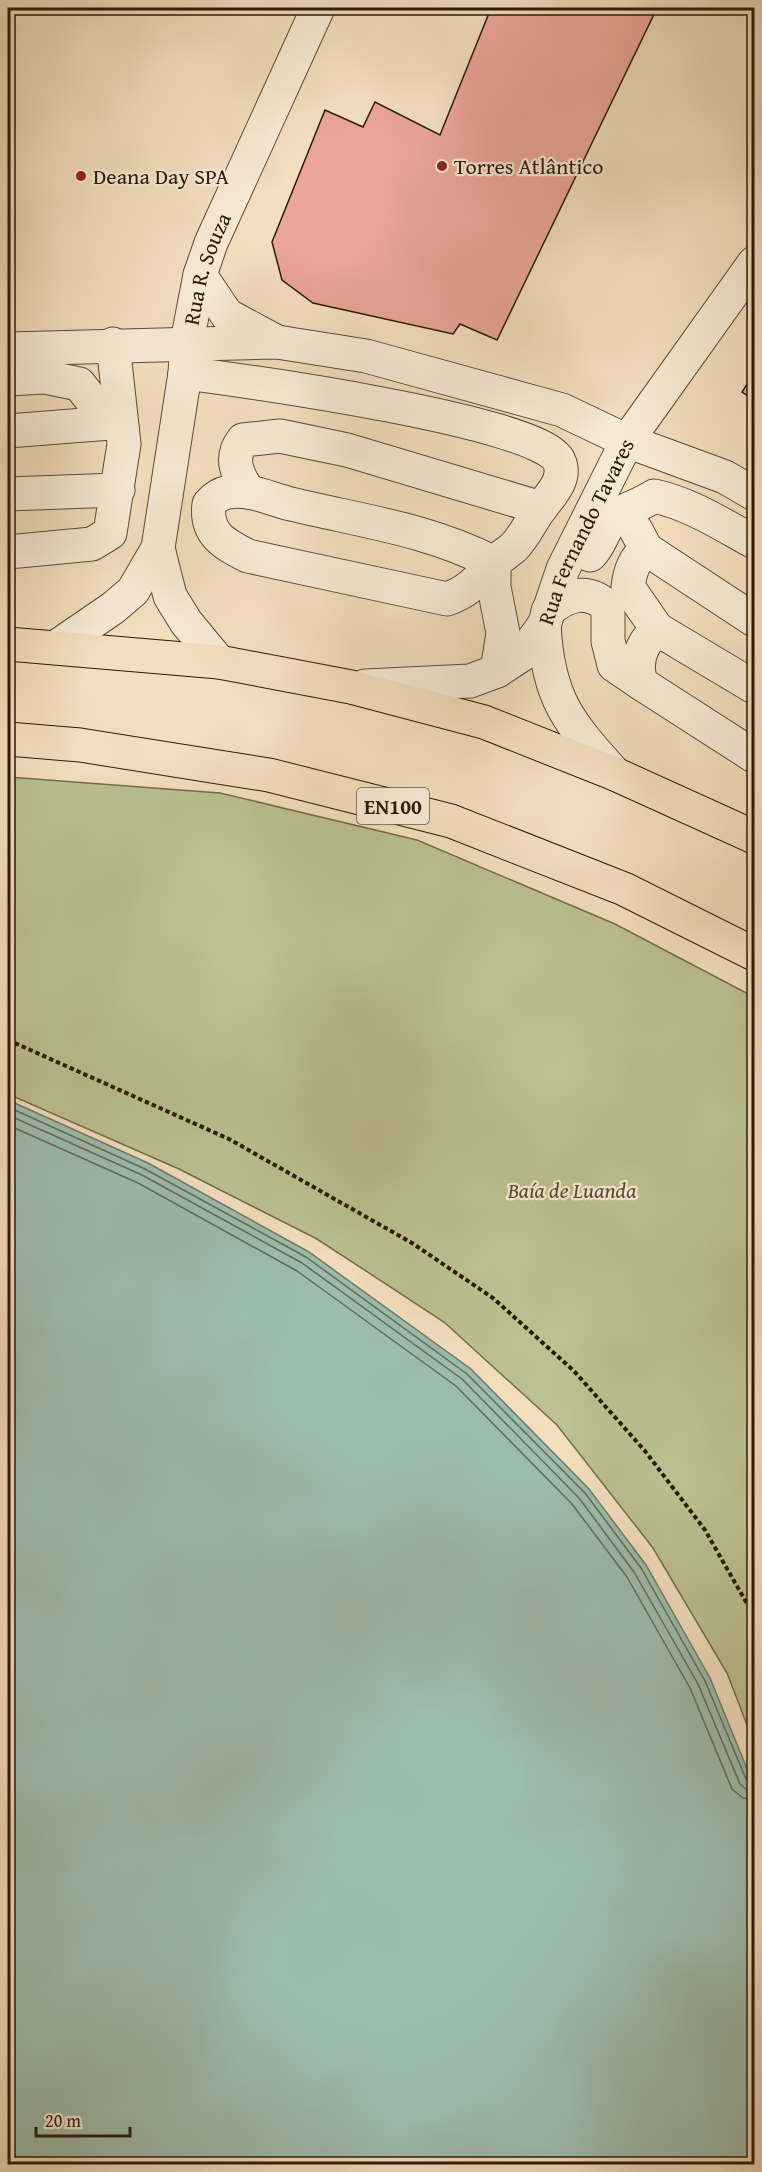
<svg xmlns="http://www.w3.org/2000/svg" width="762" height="2172" viewBox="0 0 762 2172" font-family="'Gentium Book Plus',serif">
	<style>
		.green { fill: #bbc191; stroke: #736d4c; stroke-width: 1.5 }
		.water { fill: #9cbcad; stroke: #6f7b6b; stroke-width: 1.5 }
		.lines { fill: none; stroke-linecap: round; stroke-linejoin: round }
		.shore { stroke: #646a5a; stroke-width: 1.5 }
		.building { fill: #eaa597; stroke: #2b1908; stroke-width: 1.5 }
		.minor-casing { stroke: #5d4a36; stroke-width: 35 }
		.major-casing { stroke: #2b1908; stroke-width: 35 }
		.path { stroke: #2b1908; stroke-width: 4; stroke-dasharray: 4.5 3; stroke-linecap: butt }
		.minor { stroke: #f7ead5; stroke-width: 33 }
		.major { stroke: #f3debe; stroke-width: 33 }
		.poi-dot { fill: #8f2418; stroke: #f7ead5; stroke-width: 2 }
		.labels { text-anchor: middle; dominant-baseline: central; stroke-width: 4.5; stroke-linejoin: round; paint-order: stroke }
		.shield { fill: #f7ead5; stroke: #685846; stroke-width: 1.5 }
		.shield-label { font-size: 21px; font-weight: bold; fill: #2b1908 }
		.poi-label { font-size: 22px; fill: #2b1908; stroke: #f7ead5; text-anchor: start }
		.street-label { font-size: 22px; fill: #2b1908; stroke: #f7ead5 }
		.park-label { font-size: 22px; font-style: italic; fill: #564b31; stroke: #f7ead5 }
	</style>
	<rect width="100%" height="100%" fill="#f3debe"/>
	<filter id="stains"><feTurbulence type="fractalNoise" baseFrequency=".00333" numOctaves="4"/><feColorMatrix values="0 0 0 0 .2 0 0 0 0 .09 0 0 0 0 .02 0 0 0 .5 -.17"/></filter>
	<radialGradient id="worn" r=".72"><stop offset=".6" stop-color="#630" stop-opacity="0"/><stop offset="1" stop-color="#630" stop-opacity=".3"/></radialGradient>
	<!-- green -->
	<path class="green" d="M 8,777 L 220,793 L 417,840 L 615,924 L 754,997 L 754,1743 L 727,1673 L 653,1548 L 557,1425 L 444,1322 L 317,1239 L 179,1169 L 8,1094 Z"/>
	<!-- water -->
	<path class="water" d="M 8,1100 L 148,1163 L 309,1252 L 471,1369 L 589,1489 L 646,1565 L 710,1678 L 754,1786 L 754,2164 L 8,2164 Z"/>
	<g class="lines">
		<!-- shore -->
		<g class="shore">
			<path d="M 8,1107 L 145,1169 L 306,1257 L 467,1374 L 585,1493 L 641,1568 L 705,1681 L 746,1779 L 754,1783"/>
			<path d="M 8,1115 L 142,1175 L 302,1263 L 462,1379 L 579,1498 L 634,1572 L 698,1684 L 740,1784 L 747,1790 L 754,1791"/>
			<path d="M 8,1125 L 138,1183 L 297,1271 L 456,1386 L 572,1504 L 627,1577 L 690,1688 L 732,1789 L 743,1798 L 754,1800"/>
		</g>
	</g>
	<!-- building -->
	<g class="building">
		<path d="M 491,8 L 657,8 L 497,340 L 460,324 L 453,334 L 313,303 L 282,280 L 272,242 L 325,110 L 363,127 L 375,102 L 440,135 Z"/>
		<path d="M 754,373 L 754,400 L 742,392 Z"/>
	</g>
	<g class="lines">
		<!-- minor casing -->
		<g class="minor-casing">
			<g id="minor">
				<path d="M 200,275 L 227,315 L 275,341"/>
				<path d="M 8,349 L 277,342 L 366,356 L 562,410 L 627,441 L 725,477 L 754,494"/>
				<path d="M 185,373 C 239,380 541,421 559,461 C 568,481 547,498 537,513 C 530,524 523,538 514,547 C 507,553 499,558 493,564 C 478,580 468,592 447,599 L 248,556 C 224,544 205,534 209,504 C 214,498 219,494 228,492 C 249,488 270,499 291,504 C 361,521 428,529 494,563 L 494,587 L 503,633 L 497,671"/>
				<path d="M 8,379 L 45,377 L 79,384 L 110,423"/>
				<path d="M 8,431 L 110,423 L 122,428"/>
				<path d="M 249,492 C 237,475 229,458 243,440 L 280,436 L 347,450 L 541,508"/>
				<path d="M 8,494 L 118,490"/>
				<path d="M 636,530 L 646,549 L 754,620"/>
				<path d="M 158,548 L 170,596 L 186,622 L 219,662"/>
				<path d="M 646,549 C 634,560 630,571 628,587 L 657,629 L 754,687"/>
				<path d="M 8,552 L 92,544 L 110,533 L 124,444 L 113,344"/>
				<path d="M 590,555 C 601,545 603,529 613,519 C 622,509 640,506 654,496 C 691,504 721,524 754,542"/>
				<path d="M 548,611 C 567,594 588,588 608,607 L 608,641 L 614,665 L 642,684"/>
				<path d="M 544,625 C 548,699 568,722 615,774"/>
				<path d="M 657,629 C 641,644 633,663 642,684 L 754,756"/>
				<path id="s1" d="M 56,647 L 113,608 L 133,591 L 158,548 L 185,373 L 187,342 L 200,275 L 211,243 L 318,8"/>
				<path id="s2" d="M 365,686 L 470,681 L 497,671 L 523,654 L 544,625 L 563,569 L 627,441 L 754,263"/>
			</g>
		</g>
		<!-- major casing -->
		<g class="major-casing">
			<g id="major">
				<path d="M 8,644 L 219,662 L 351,687 L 484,722 L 615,774 L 754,837"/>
				<path d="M 8,739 L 80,745 L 269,775 L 451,821 L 624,889 L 754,954"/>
			</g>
		</g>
		<!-- path -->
		<path class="path" d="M 8,1040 L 229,1139 L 412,1243 L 493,1298 L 574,1371 L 645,1451 L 705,1530 L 754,1616"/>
		<!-- minor -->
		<use href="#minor" class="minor"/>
		<!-- major -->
		<use href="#major" class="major"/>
	</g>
	<!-- markers -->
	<g class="poi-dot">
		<circle cx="442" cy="166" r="6"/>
		<circle cx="81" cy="176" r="6"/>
	</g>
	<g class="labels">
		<!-- shield labels -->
		<rect class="shield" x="357" y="788" width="72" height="36" rx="4.5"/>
		<g class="shield-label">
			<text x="393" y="806">EN100</text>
		</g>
		<!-- poi labels -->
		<g class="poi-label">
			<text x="454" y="166">Torres Atlântico</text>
			<text x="93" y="176">Deana Day SPA</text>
		</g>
		<!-- street labels -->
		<g class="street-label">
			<text stroke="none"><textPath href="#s1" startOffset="429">Rua R. Souza</textPath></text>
			<text stroke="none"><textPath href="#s2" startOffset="303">Rua Fernando Tavares</textPath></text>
		</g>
		<!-- park labels -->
		<g class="park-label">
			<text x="572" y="1190">Baía de Luanda</text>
		</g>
	</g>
	<!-- margin -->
	<rect width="762" height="2172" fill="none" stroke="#f3debe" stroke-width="30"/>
	<rect x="9" y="9" width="744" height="2154" fill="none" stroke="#2b1908" stroke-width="3"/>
	<rect x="15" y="15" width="732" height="2142" fill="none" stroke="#2b1908" stroke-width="1.5"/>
	<!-- scale -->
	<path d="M36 2127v9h94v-9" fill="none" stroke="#2b1908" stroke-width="3"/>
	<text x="45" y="2127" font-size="18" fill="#2b1908" stroke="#f7ead5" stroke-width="4.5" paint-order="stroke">20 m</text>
	<rect width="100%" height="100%" filter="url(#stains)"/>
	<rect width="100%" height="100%" fill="url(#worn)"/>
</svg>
